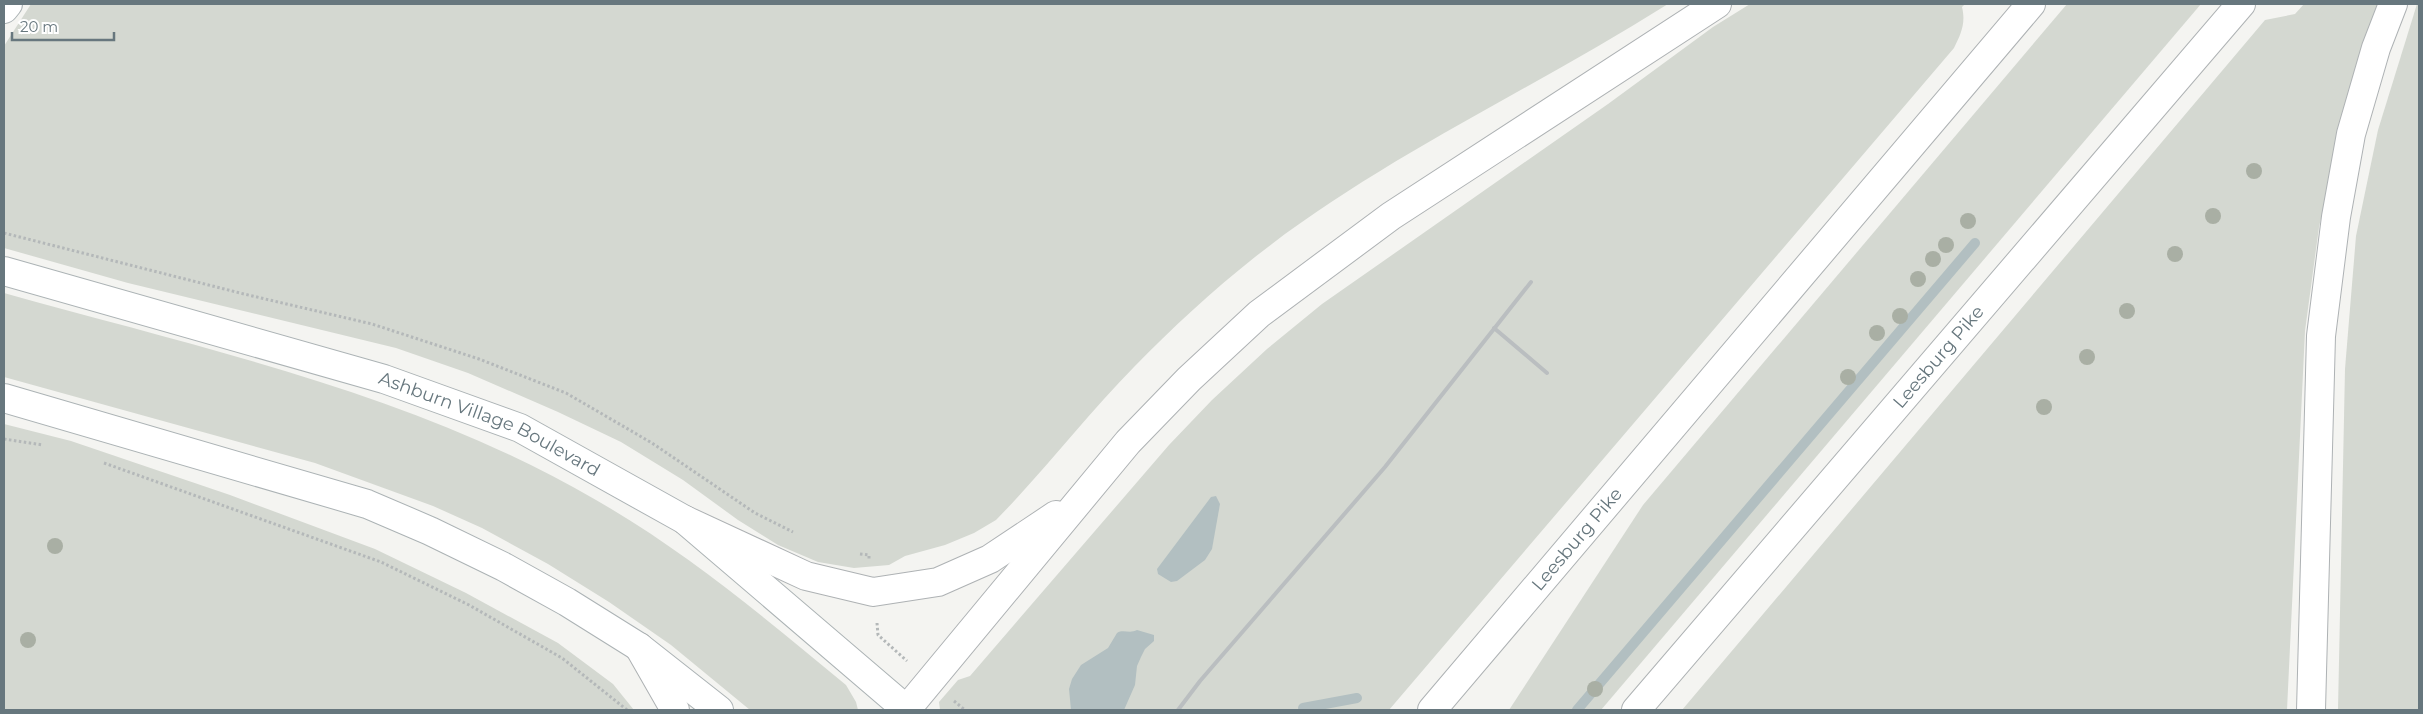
<svg xmlns="http://www.w3.org/2000/svg" width="2423" height="714" viewBox="0 0 2423 714" font-family="Montserrat,sans-serif">
	<style>
		.green { fill: #d4d8d1 }
		.water { fill: #b2bfc1 }
		.lines { fill: none; stroke-linecap: round; stroke-linejoin: round }
		.stream { stroke: #b2bfc1; stroke-width: 10 }
		.secondary-casing { stroke: #acb3b5; stroke-width: 30 }
		.motorway-casing { stroke: #aeb2b4; stroke-width: 30 }
		.path { stroke: #b4b8b9; stroke-width: 3; stroke-dasharray: 2.5 2.5; stroke-linecap: butt }
		.service { stroke: #babec0; stroke-width: 4 }
		.secondary { stroke: #fff; stroke-width: 28 }
		.motorway { stroke: #fff; stroke-width: 28 }
		.tree { fill: #a9afa4 }
		.labels { text-anchor: middle; dominant-baseline: central; stroke-width: 5; stroke-linejoin: round; paint-order: stroke }
		.street-label { font-size: 18px; fill: #67777e; stroke: #fff }
	</style>
	<rect width="100%" height="100%" fill="#f4f4f1"/>
	<!-- green -->
	<g class="green">
		<path d="M 31,4 L 1668,4 C 1532,90 1382,157 1255,257 C 1212,291 1172,328 1134,367 C 1086,416 1044,471 996,520 L 974,533 L 945,545 L 905,556 L 889,565 L 854,568 L 818,562 L 778,545 L 738,520 L 683,480 L 621,442 L 558,412 L 468,373 L 396,348 L 128,283 L 4,248 L 4,46 Z"/>
		<path d="M 1750,4 L 1965,4 L 1962,7 C 1966,23 1961,34 1954,48 L 1389,710 L 940,710 L 939,702 L 958,680 L 970,676 L 1169,445 L 1212,400 L 1267,349 L 1322,304 L 1608,104 L 1713,27 Z"/>
		<path d="M 2067,4 L 2201,4 L 1601,710 L 1509,710 L 1643,505 Z"/>
		<path d="M 2304,4 L 2380,4 L 2352,85 L 2319,227 L 2305,331 L 2287,710 L 1682,710 L 2265,20 L 2295,14 Z"/>
		<path d="M 2417,4 L 2419,4 L 2419,710 L 2338,710 L 2345,369 L 2356,236 L 2378,130 Z"/>
		<path d="M 4,293 C 204,349 415,394 596,500 C 687,552 766,619 846,685 L 856,702 L 858,710 L 750,710 L 671,645 L 609,602 L 548,564 L 482,528 L 433,506 L 315,463 L 4,377 Z"/>
		<path d="M 4,424 L 71,441 L 230,495 L 375,549 L 466,593 L 558,643 L 613,684 L 634,710 L 4,710 Z"/>
	</g>
	<!-- water -->
	<g class="water">
		<path d="M 1216,496 L 1220,504 L 1212,549 L 1205,560 L 1177,581 L 1171,582 L 1158,574 L 1157,569 L 1211,497 Z"/>
		<path d="M 1137,630 L 1154,635 L 1154,641 L 1145,649 L 1141,657 L 1137,666 L 1135,685 L 1124,710 L 1071,710 L 1069,689 L 1072,679 L 1081,665 L 1108,648 L 1117,633 C 1123,629 1130,634 1137,630 Z"/>
	</g>
	<g class="lines">
		<!-- stream -->
		<g class="stream">
			<path d="M 1303,708 L 1357,698"/>
			<path d="M 1577,710 L 1975,243"/>
		</g>
		<!-- secondary casing -->
		<g class="secondary-casing">
			<g id="secondary">
				<path d="M 4,9 L 8,4"/>
				<path id="s1" d="M 4,271 L 384,379 L 520,428 L 685,520 L 907,710"/>
				<path d="M 4,398 L 367,504 L 430,531 L 504,567 L 567,602 L 639,647 L 719,710"/>
			</g>
		</g>
		<!-- motorway casing -->
		<g class="motorway-casing">
			<g id="motorway">
				<path d="M 685,520 L 806,576 L 873,592 L 938,582 L 990,559 L 1056,515"/>
				<path d="M 639,647 L 675,710"/>
				<path d="M 906,710 L 1128,442 L 1189,379 L 1259,314 L 1391,216 L 1717,4"/>
				<path id="s2" d="M 1432,710 L 2031,4"/>
				<path id="s3" d="M 1636,710 L 2241,4"/>
				<path d="M 2311,710 L 2321,336 L 2336,217 L 2351,134 L 2376,48 L 2393,4"/>
			</g>
		</g>
		<!-- path -->
		<g class="path">
			<path d="M 4,233 L 244,294 L 372,324 L 479,359 L 566,393 L 652,443 L 755,513 L 793,532"/>
			<path d="M 4,439 L 43,445"/>
			<path d="M 104,463 L 381,562 L 469,605 L 562,658 L 627,710"/>
			<path d="M 860,554 L 869,555 L 869,559"/>
			<path d="M 877,623 L 878,635 L 907,661"/>
			<path d="M 954,701 L 965,710"/>
		</g>
		<!-- service -->
		<g class="service">
			<path d="M 1494,328 L 1547,373"/>
			<path d="M 1178,710 L 1200,681 L 1385,467 L 1531,282"/>
		</g>
		<!-- secondary -->
		<use href="#secondary" class="secondary"/>
		<!-- motorway -->
		<use href="#motorway" class="motorway"/>
	</g>
	<!-- trees -->
	<g class="tree">
		<circle cx="2254" cy="171" r="8"/>
		<circle cx="2213" cy="216" r="8"/>
		<circle cx="1968" cy="221" r="8"/>
		<circle cx="1946" cy="245" r="8"/>
		<circle cx="2175" cy="254" r="8"/>
		<circle cx="1933" cy="259" r="8"/>
		<circle cx="1918" cy="279" r="8"/>
		<circle cx="2127" cy="311" r="8"/>
		<circle cx="1900" cy="316" r="8"/>
		<circle cx="1877" cy="333" r="8"/>
		<circle cx="2087" cy="357" r="8"/>
		<circle cx="1848" cy="377" r="8"/>
		<circle cx="2044" cy="407" r="8"/>
		<circle cx="55" cy="546" r="8"/>
		<circle cx="28" cy="640" r="8"/>
		<circle cx="1595" cy="689" r="8"/>
	</g>
	<g class="labels">
		<!-- street labels -->
		<g class="street-label">
			<text stroke="none"><textPath href="#s3" startOffset="465">Leesburg Pike</textPath></text>
			<text stroke="none"><textPath href="#s1" startOffset="510">Ashburn Village Boulevard</textPath></text>
			<text stroke="none"><textPath href="#s2" startOffset="224">Leesburg Pike</textPath></text>
		</g>
	</g>
	<!-- border -->
	<rect width="2423" height="714" fill="none" stroke="#67777e" stroke-width="10"/>
	<!-- scale -->
	<path d="M12 32v8h102v-8" fill="none" stroke="#67777e" stroke-width="2.5"/>
	<text x="20" y="32" font-size="15" fill="#67777e" stroke="#ffffff" stroke-width="4" paint-order="stroke">20 m</text>
</svg>
